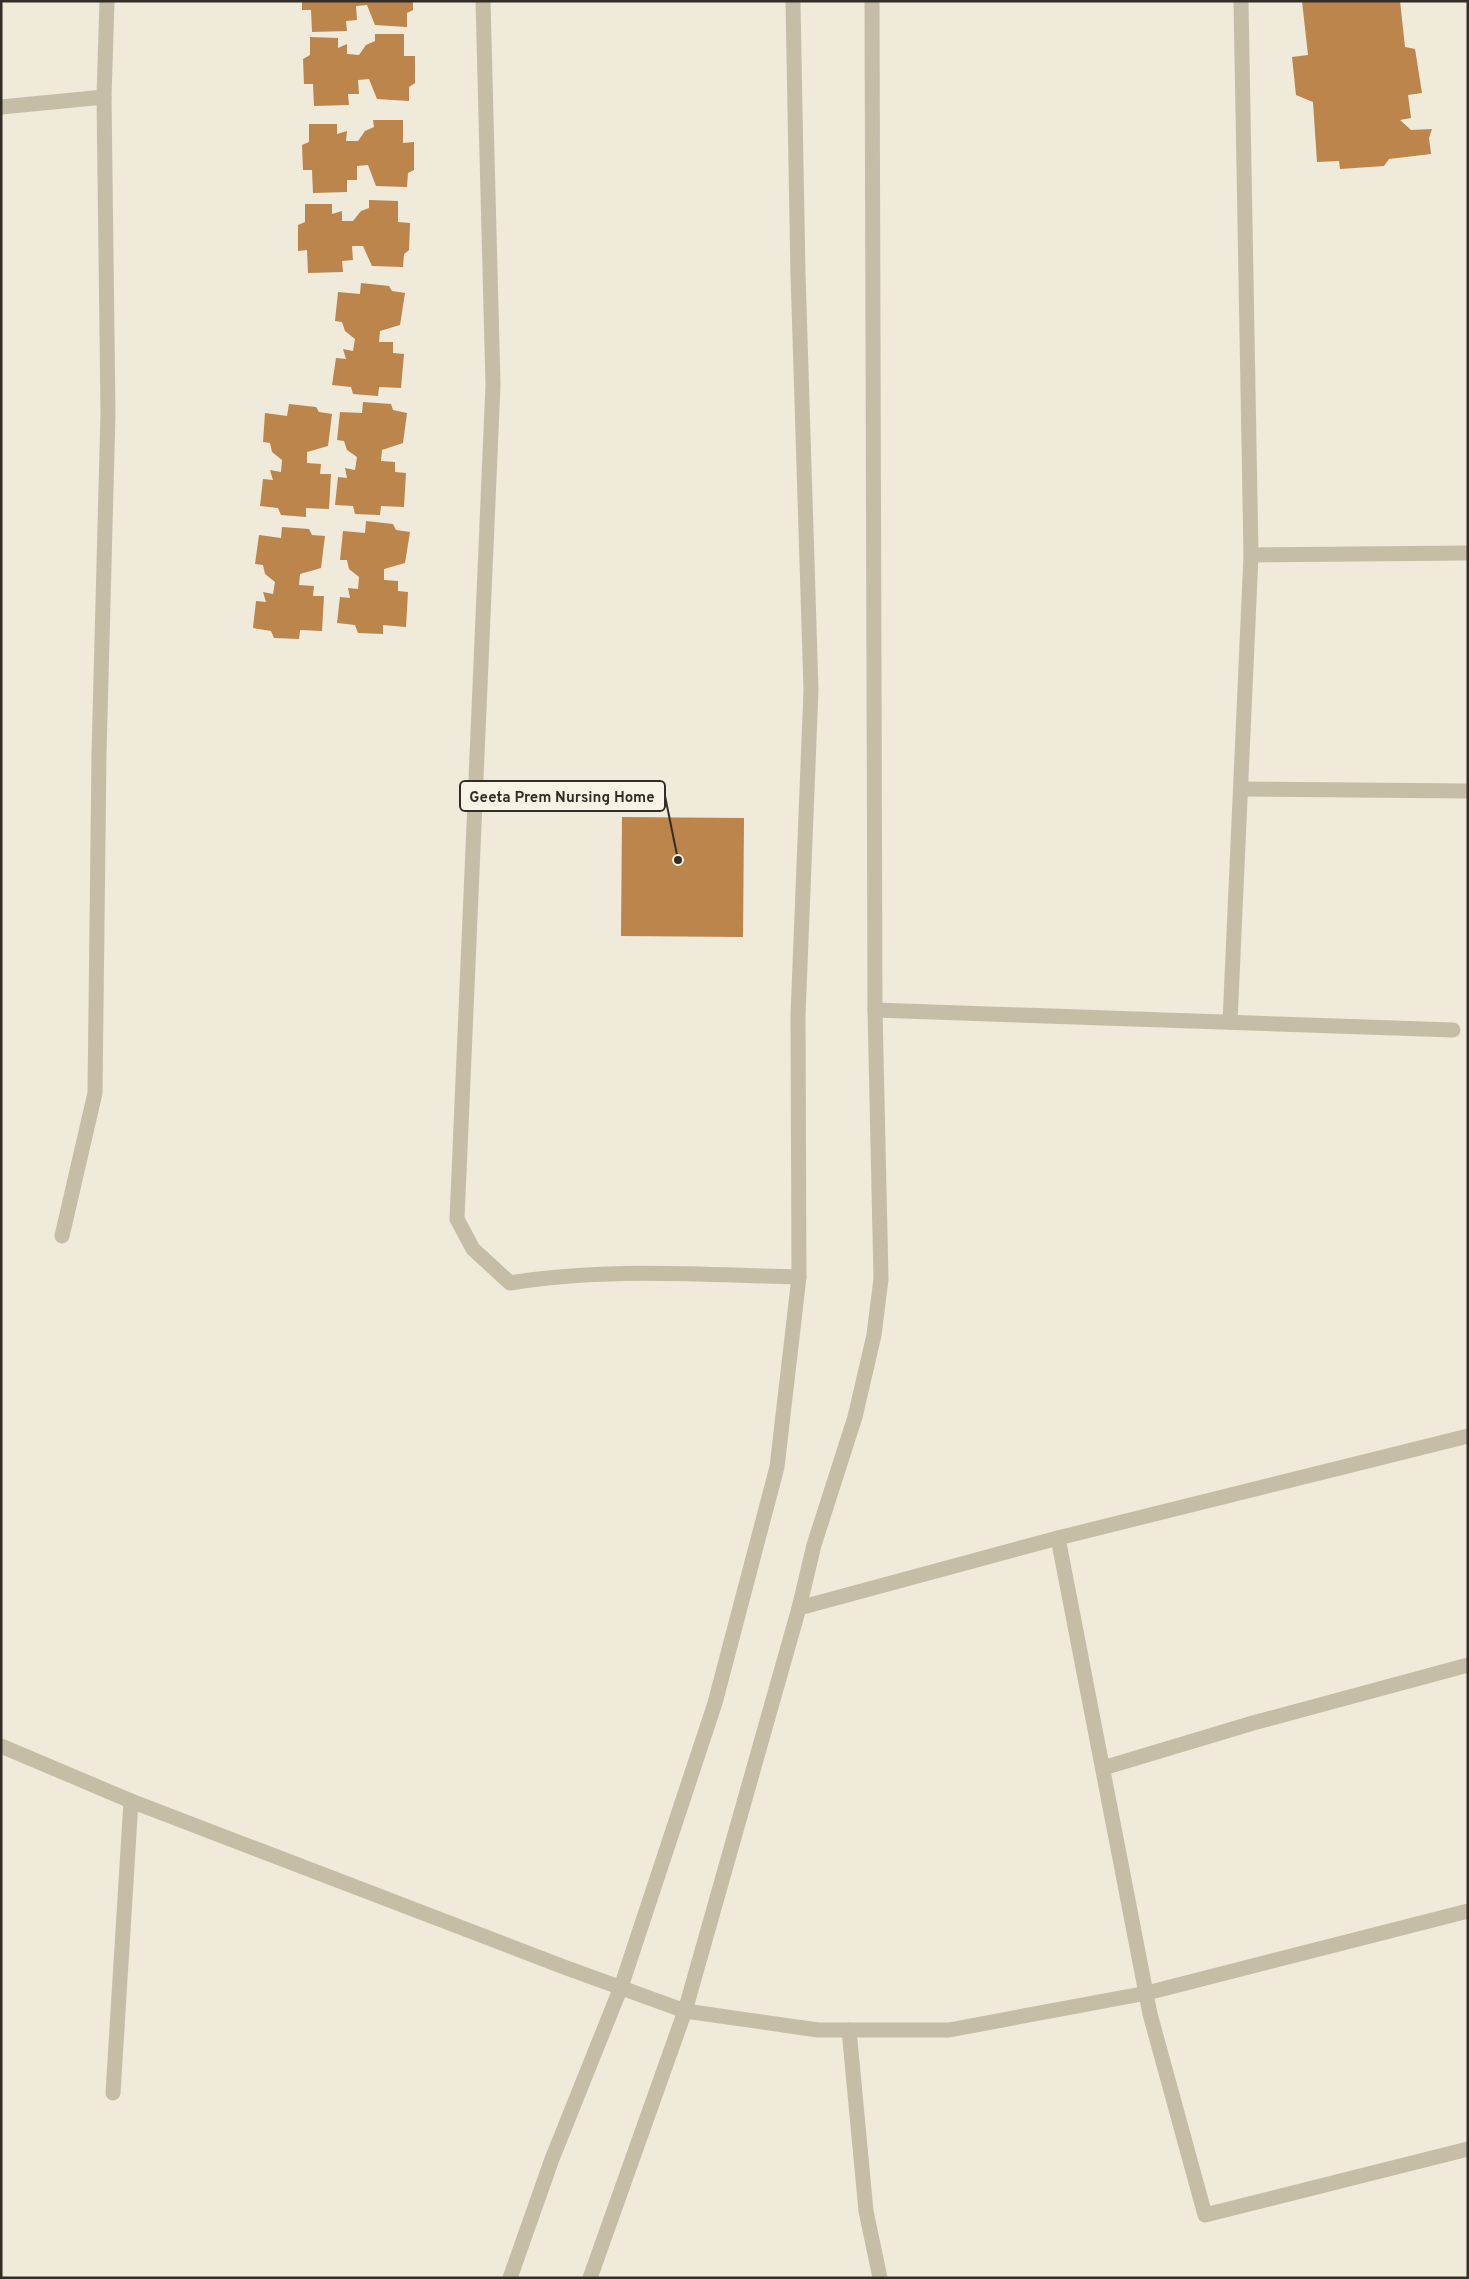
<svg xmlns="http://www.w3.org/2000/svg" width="1469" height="2279" viewBox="0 0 1469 2279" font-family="Overpass,sans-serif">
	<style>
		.building { fill: #bb854b }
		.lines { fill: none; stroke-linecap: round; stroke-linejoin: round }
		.minor { stroke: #c5bda6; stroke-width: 15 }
		.leader { fill: none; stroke: #322d26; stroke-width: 2 }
		.callout-dot { fill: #322d26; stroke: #f7f4e5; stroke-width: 2 }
		.callout { fill: #f7f4e5; stroke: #322d26; stroke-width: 2 }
		.callout-label { font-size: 15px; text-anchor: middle; font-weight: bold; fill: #322d26 }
	</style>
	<rect width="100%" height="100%" fill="#efead9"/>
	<!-- building -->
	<g class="building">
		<path d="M 302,1 L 413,1 L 413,10 L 407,13 L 407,27 L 375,25 L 367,5 L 356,6 L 357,20 L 346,21 L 347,31 L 312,32 L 311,10 L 302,10 Z"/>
		<path d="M 1302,1 L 1400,1 L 1405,47 L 1415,49 L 1422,93 L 1408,95 L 1411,118 L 1400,120 L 1411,130 L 1432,129 L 1429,138 L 1431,154 L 1389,159 L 1384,166 L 1340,169 L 1339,161 L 1317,162 L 1313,102 L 1296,95 L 1292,57 L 1308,55 Z"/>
		<path d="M 375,34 L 404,34 L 404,56 L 415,56 L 415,83 L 409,87 L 409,101 L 377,99 L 369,79 L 358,80 L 359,94 L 348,94 L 349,105 L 314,106 L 313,84 L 304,84 L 303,59 L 310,55 L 310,37 L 338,38 L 338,48 L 347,44 L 347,54 L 359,55 L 366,45 L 375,41 Z"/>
		<path d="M 373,120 L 403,120 L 403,143 L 414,142 L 414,170 L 408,173 L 407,187 L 376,186 L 368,165 L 357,166 L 357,180 L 347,180 L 347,192 L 313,193 L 312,170 L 303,170 L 302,145 L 309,142 L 309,124 L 337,124 L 337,134 L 347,131 L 346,141 L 358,141 L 365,131 L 374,127 Z"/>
		<path d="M 369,200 L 398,201 L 398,222 L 410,223 L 409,250 L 404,254 L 403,267 L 372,266 L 363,246 L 352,246 L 353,260 L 342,261 L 343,272 L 308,273 L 307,250 L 298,251 L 298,225 L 305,222 L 305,204 L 332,204 L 332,214 L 342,211 L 342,221 L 353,221 L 361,211 L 369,208 Z"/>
		<path d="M 361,283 L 389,286 L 392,291 L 405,293 L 400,325 L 380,331 L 379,342 L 393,342 L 393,353 L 404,354 L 401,388 L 379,387 L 378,396 L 353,394 L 351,387 L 332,385 L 336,358 L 346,359 L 343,349 L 353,351 L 355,339 L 345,331 L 342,322 L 335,321 L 338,292 L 360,294 Z"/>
		<path d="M 363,402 L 391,404 L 393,410 L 407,413 L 403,443 L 382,450 L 381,461 L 395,462 L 395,472 L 406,473 L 404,507 L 381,506 L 380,515 L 355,514 L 353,506 L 335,505 L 338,477 L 347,478 L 345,468 L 355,470 L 357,457 L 347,450 L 344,441 L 337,440 L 340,412 L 362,413 Z"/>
		<path d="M 289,404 L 316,407 L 319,412 L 332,414 L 328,446 L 307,452 L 307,463 L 321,464 L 320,474 L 331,474 L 329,509 L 306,508 L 306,517 L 281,515 L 278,508 L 260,506 L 263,479 L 273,480 L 270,470 L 281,472 L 282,460 L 272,452 L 270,443 L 263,442 L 265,413 L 287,416 Z"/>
		<path d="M 366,521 L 393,524 L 396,530 L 410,532 L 405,563 L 384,569 L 384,580 L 398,581 L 398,591 L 408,592 L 406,627 L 383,625 L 383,634 L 358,633 L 355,625 L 337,623 L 340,597 L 350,598 L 348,588 L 358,589 L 359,577 L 349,569 L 347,560 L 340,560 L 343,531 L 365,533 Z"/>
		<path d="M 282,527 L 309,529 L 312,535 L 325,536 L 321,568 L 300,574 L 299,585 L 314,586 L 313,596 L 324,596 L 322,631 L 300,630 L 299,639 L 274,638 L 271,631 L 253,628 L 256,601 L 266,602 L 263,592 L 273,594 L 275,582 L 265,574 L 263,565 L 255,564 L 259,535 L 281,538 Z"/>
		<path d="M 622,817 L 744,818 L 743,937 L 621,936 Z"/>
	</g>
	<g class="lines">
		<!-- minor -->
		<g class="minor">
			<path d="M 483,1 L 493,385 L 457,1219 L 473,1249 L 510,1283 C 605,1267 703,1275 799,1277"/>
			<path d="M 1,107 L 104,97 L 107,1"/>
			<path d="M 1251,555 L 1468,553"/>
			<path d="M 1241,789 L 1468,791"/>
			<path d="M 875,1010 L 1453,1030"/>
			<path d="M 1230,1022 L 1251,555 L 1241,1"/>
			<path d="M 62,1236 L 95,1093 L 99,754 L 108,413 L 104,97"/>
			<path d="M 1058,1538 L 1150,2014 L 1205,2215 L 1468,2149"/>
			<path d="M 799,1608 L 1058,1538 L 1468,1436"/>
			<path d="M 1,1746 L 131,1801 L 564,1967 L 685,2011 L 818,2030 L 949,2030 L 1147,1993 L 1468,1911"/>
			<path d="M 1103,1768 L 1253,1723 L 1468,1665"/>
			<path d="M 849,2030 L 866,2211 L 880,2278"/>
			<path d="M 113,2093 L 131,1801"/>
			<path d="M 510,2278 L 552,2159 L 621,1987 L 715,1703 L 777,1467 L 799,1277 L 798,1015 L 811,690 L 798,274 L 793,1"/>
			<path d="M 590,2278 L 685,2011 L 799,1608 L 814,1545 L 855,1417 L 874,1335 L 881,1279 L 875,1010 L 872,1"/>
		</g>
	</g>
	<!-- callouts -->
	<path class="leader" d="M678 860L665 796"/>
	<circle class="callout-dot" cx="678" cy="860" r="5"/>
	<rect class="callout" x="460" y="781" width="205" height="30" rx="5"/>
	<g class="callout-label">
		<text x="562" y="802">Geeta Prem Nursing Home</text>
	</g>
	<!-- border -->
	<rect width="1469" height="2279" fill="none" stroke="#322d26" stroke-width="5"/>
</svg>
